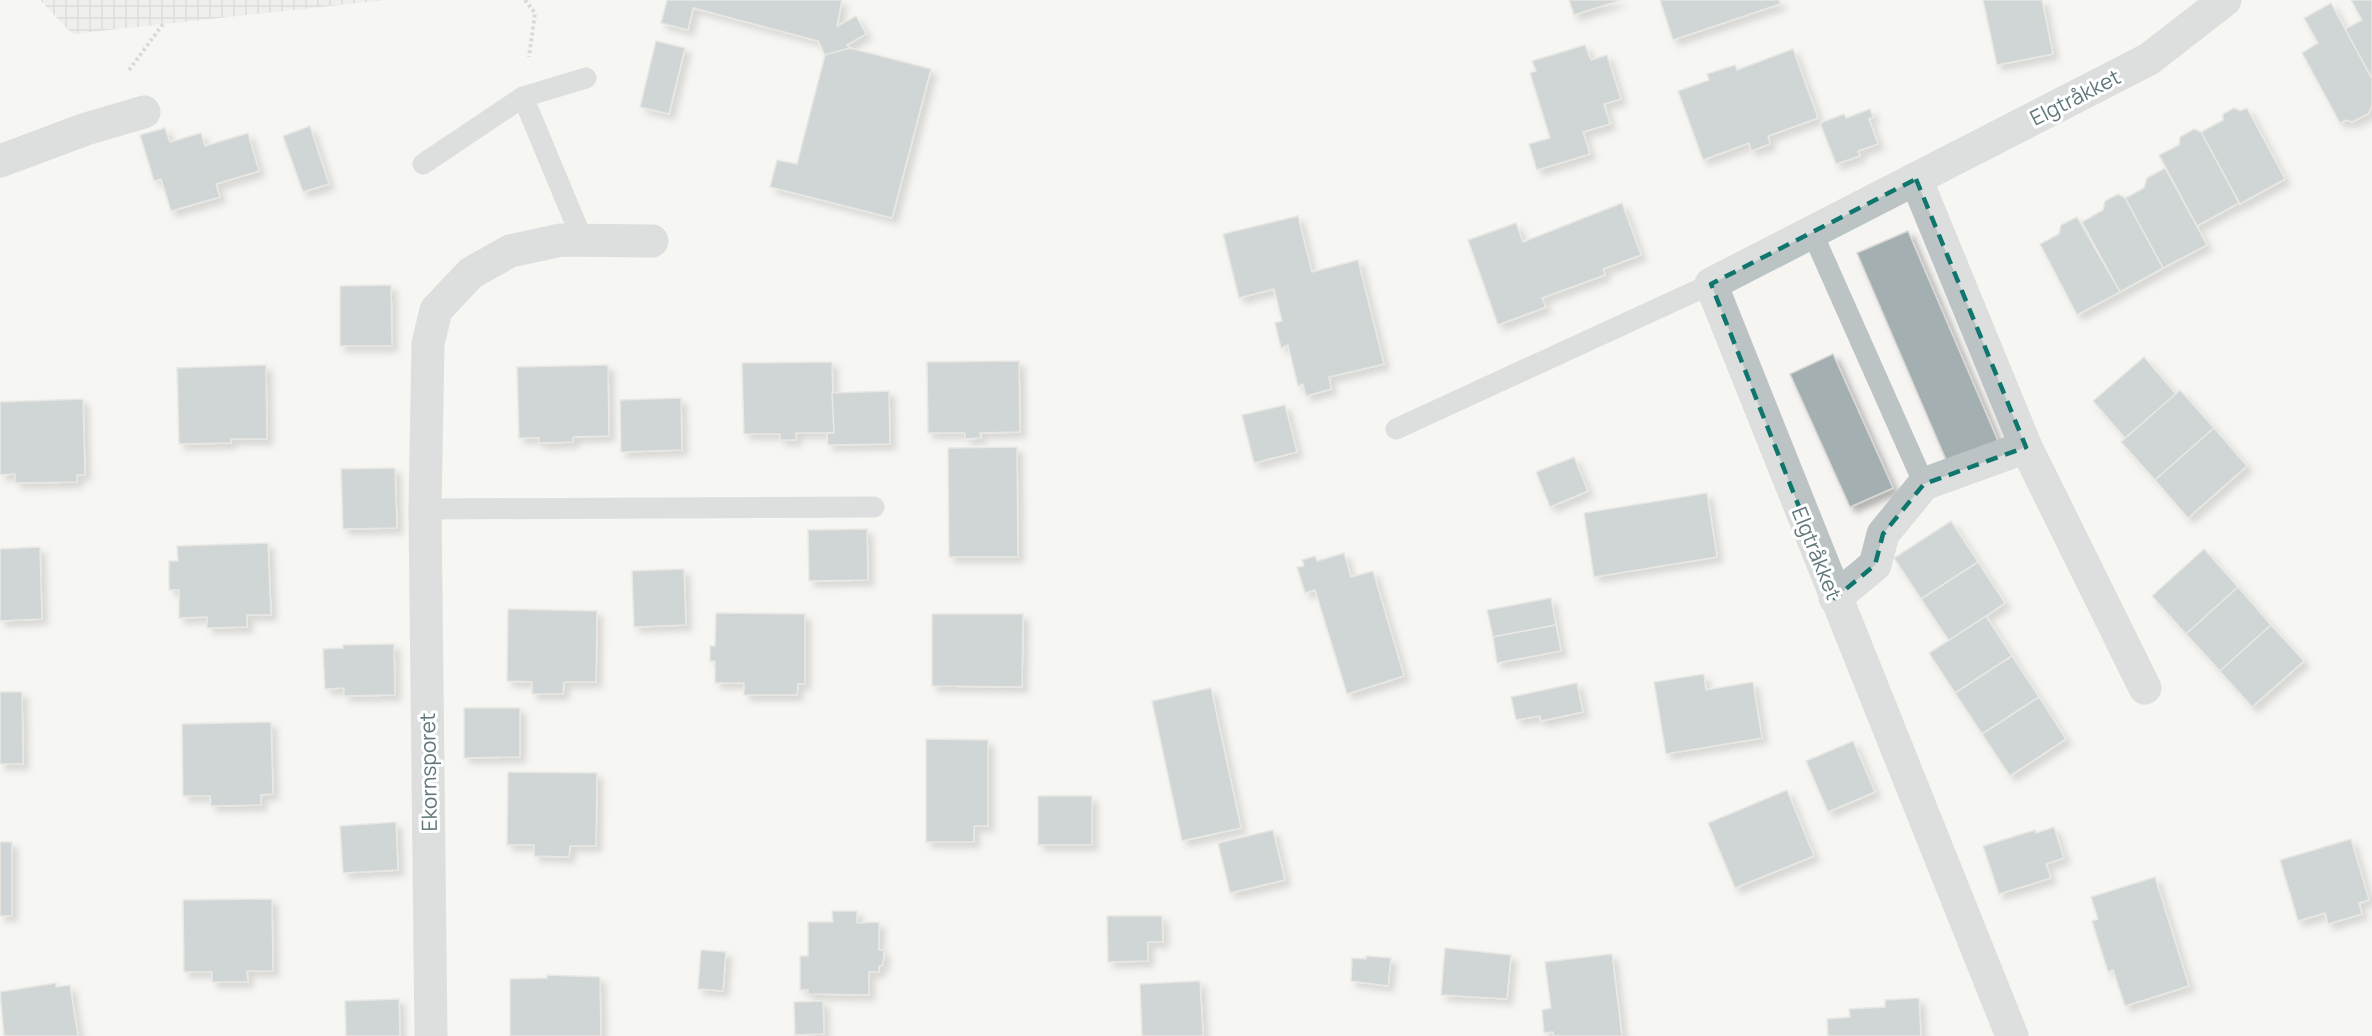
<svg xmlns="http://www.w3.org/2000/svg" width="2372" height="1036" viewBox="0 0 2372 1036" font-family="Manrope,sans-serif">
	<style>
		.industrial { fill: url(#industrial-grid) }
		.building { fill: #a3afb1; stroke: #d7d6d4; stroke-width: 1.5; filter: url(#shadow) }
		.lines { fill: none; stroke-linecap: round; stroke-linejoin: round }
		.path { stroke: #b6bbbd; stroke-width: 4; stroke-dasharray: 3 3; stroke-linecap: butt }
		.service { stroke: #bcc3c5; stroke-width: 21 }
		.minor { stroke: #bcc3c5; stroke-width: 33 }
		.marked { fill: none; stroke: #0f766e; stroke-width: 4.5; stroke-dasharray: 12 8; stroke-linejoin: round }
		.labels { text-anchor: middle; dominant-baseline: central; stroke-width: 6; stroke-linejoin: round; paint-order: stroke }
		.street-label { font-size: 21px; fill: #60787d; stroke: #fff }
	</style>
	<defs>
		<pattern id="industrial-grid" width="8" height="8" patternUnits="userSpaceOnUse" patternTransform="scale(1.5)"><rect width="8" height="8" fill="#e6e6e5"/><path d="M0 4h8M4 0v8" fill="none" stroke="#bebfbf"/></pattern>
		<filter id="shadow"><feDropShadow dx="5.5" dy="5.5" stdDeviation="3" flood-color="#0004"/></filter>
	</defs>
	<rect width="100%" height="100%" fill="#f6f5f2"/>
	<!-- industrial -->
	<path class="industrial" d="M 40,0 L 386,0 L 72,34 Z"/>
	<!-- building -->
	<g class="building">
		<path d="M 667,0 L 842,0 L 837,26 L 856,16 L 866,34 L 847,45 L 850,48 L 825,55 L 818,41 L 693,8 L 688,30 L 661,23 Z"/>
		<path d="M 1569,0 L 1621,0 L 1574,15 Z"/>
		<path d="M 1660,0 L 1779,0 L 1780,4 L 1673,40 Z"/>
		<path d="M 1983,0 L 2042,0 L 2053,54 L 1997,65 Z"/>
		<path d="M 2351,0 L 2372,0 L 2372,79 L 2345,29 L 2362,20 Z"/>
		<path d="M 2331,3 L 2372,79 L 2372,106 L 2368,114 L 2352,122 L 2346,120 L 2340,123 L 2302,53 L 2318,43 L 2304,18 Z"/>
		<path d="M 656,41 L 685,48 L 669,114 L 640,107 Z"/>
		<path d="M 1585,45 L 1591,60 L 1607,55 L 1621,99 L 1604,104 L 1610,124 L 1583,132 L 1590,154 L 1537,170 L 1529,144 L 1550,138 L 1530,73 L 1536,71 L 1532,61 Z"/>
		<path d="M 850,48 L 931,69 L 892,218 L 770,187 L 777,160 L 797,164 L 825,55 Z"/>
		<path d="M 1793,49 L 1818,118 L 1768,136 L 1770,144 L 1751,151 L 1749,143 L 1703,160 L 1678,91 L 1709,80 L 1707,74 L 1735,65 L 1737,70 Z"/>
		<path d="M 2234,108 L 2240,111 L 2247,108 L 2285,179 L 2240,204 L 2201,132 L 2223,120 L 2223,114 Z"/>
		<path d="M 1870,109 L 1873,117 L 1869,119 L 1878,144 L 1858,151 L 1860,156 L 1836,164 L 1820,123 L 1844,114 L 1846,118 Z"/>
		<path d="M 310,126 L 329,184 L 303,192 L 283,136 Z"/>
		<path d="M 165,128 L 170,142 L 201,133 L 205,146 L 248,133 L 259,171 L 216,184 L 220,197 L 171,211 L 161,179 L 154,181 L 140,135 Z"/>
		<path d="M 2194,129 L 2201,132 L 2239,203 L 2197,226 L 2159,155 L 2179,145 L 2180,137 Z"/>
		<path d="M 2165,168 L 2207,245 L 2163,268 L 2125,198 L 2144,188 L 2147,178 Z"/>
		<path d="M 2118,194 L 2125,198 L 2163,268 L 2120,292 L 2082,222 L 2103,210 L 2105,201 Z"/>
		<path d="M 1622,203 L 1641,255 L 1603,269 L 1605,275 L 1542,298 L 1546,307 L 1498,325 L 1468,240 L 1516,223 L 1523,242 Z"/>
		<path d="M 1298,216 L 1312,272 L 1358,260 L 1384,364 L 1329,377 L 1331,389 L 1306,396 L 1303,384 L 1298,386 L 1288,345 L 1281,348 L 1275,323 L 1282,321 L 1274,289 L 1239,298 L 1223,234 Z"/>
		<path d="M 2077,217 L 2120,292 L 2077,315 L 2040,244 L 2059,234 L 2061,225 Z"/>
		<path d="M 1908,231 L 1998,441 L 1947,462 L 1857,253 Z"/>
		<path d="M 391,285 L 392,346 L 340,346 L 340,286 Z"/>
		<path d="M 1833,354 L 1893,488 L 1850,507 L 1790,374 Z"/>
		<path d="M 2144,357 L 2176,394 L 2125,438 L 2093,401 Z"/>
		<path d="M 1019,361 L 1020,432 L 980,433 L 981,438 L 965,439 L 965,433 L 928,433 L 927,362 Z"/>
		<path d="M 832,362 L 834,433 L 796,433 L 796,440 L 780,440 L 780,434 L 744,434 L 742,363 Z"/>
		<path d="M 266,365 L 267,439 L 231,439 L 231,443 L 179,444 L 177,368 Z"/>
		<path d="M 608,365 L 609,436 L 573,437 L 573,442 L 539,443 L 539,438 L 519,438 L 517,367 Z"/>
		<path d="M 2180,390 L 2214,428 L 2155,480 L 2121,442 Z"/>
		<path d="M 889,391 L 890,444 L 828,445 L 827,433 L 834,433 L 832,393 Z"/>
		<path d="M 681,398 L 682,450 L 621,452 L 620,400 Z"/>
		<path d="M 83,399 L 85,475 L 77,475 L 77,482 L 15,483 L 15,474 L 0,475 L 0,402 Z"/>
		<path d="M 1285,405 L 1297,452 L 1254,463 L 1242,415 Z"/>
		<path d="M 2214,428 L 2247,466 L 2188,518 L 2155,480 Z"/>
		<path d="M 1017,447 L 1018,557 L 949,557 L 948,448 Z"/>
		<path d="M 1574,457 L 1588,491 L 1550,507 L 1536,472 Z"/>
		<path d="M 395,468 L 397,528 L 343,529 L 341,469 Z"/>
		<path d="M 1707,493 L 1717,557 L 1594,577 L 1584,513 Z"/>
		<path d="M 1951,521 L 1978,562 L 1921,599 L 1894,558 Z"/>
		<path d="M 867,529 L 868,580 L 809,581 L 808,530 Z"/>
		<path d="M 268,543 L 271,615 L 247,615 L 247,627 L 207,628 L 207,617 L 179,618 L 179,590 L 169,590 L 169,561 L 178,561 L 177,546 Z"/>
		<path d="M 40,547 L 42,619 L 0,621 L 0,549 Z"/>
		<path d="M 2204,549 L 2238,587 L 2186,634 L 2152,596 Z"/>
		<path d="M 1344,553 L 1351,577 L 1373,571 L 1404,676 L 1347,694 L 1315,590 L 1305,593 L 1297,567 L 1304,566 L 1302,560 L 1315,556 L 1317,561 Z"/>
		<path d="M 1978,562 L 2005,603 L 1949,641 L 1921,599 Z"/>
		<path d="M 684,569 L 686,625 L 634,627 L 632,571 Z"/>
		<path d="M 2238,587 L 2271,625 L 2220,671 L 2186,634 Z"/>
		<path d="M 1551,598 L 1556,625 L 1493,637 L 1487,610 Z"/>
		<path d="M 508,609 L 597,611 L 596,682 L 564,682 L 563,694 L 532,694 L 532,682 L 507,681 Z"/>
		<path d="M 716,613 L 805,614 L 805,684 L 798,684 L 797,695 L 744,695 L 744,683 L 715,683 L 715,661 L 710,661 L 710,646 L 715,646 Z"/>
		<path d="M 932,614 L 1023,614 L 1022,687 L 932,686 Z"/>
		<path d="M 1986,616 L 2012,656 L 1955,693 L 1929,653 Z"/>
		<path d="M 1556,625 L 1561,651 L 1497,663 L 1493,637 Z"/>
		<path d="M 2271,625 L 2304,661 L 2252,707 L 2220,671 Z"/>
		<path d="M 394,644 L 395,695 L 344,696 L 344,688 L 325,689 L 323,649 L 343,648 L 343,645 Z"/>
		<path d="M 2012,656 L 2039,697 L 1982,734 L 1955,693 Z"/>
		<path d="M 1704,674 L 1706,690 L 1753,682 L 1762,738 L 1666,754 L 1654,682 Z"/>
		<path d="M 1577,683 L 1583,712 L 1541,721 L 1540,716 L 1516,720 L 1511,697 Z"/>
		<path d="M 1211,688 L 1241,828 L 1182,841 L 1152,701 Z"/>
		<path d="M 0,692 L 22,692 L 23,764 L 0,764 Z"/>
		<path d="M 2039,697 L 2066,739 L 2010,776 L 1982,734 Z"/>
		<path d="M 464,708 L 520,708 L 520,757 L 464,758 Z"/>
		<path d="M 271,722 L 273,794 L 261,795 L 261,805 L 211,806 L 210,796 L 183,796 L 182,724 Z"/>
		<path d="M 926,739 L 988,740 L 988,826 L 974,826 L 974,842 L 926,842 Z"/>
		<path d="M 1853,741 L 1875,792 L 1828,812 L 1806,761 Z"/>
		<path d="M 508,772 L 597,773 L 596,846 L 570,846 L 569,857 L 534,856 L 534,845 L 507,845 Z"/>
		<path d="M 1787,790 L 1814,856 L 1735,888 L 1708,823 Z"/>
		<rect x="1038" y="796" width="54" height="49"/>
		<path d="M 396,822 L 398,870 L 343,873 L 340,826 Z"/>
		<path d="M 2054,827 L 2064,858 L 2046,864 L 2051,878 L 1999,894 L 1983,846 L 2035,830 L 2036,833 Z"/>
		<path d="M 1273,830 L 1285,880 L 1230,893 L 1218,843 Z"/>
		<path d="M 2351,839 L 2369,900 L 2359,903 L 2362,914 L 2328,924 L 2325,913 L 2298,921 L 2280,860 Z"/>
		<rect x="0" y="842" width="12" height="74"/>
		<path d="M 2155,877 L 2189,986 L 2125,1006 L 2113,970 L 2108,972 L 2092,921 L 2098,919 L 2091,897 Z"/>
		<path d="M 272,899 L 273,971 L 247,971 L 248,982 L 212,982 L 212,972 L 184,972 L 183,900 Z"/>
		<path d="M 832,911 L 857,911 L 857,923 L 879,922 L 879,950 L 884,950 L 883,965 L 879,966 L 879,972 L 869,972 L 869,995 L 808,994 L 808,990 L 800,990 L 800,956 L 808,956 L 808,922 L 833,922 Z"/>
		<path d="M 1107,916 L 1162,916 L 1163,942 L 1148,942 L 1148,961 L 1108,962 Z"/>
		<path d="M 1445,948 L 1511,955 L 1507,999 L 1441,995 Z"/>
		<path d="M 701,950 L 726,952 L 723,991 L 698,989 Z"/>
		<path d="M 1612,954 L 1622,1036 L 1554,1036 L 1553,1032 L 1544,1033 L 1542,1010 L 1551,1008 L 1545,962 Z"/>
		<path d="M 1366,956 L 1391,958 L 1388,986 L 1351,981 L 1352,958 L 1366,959 Z"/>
		<path d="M 547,975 L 600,977 L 601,1036 L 510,1036 L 510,979 L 547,978 Z"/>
		<path d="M 1200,981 L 1203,1036 L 1142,1036 L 1140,984 Z"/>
		<path d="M 56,983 L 56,987 L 70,985 L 78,1036 L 4,1036 L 0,992 Z"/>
		<path d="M 1919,998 L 1921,1036 L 1828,1036 L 1827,1019 L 1850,1017 L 1849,1009 L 1885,1007 L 1885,1000 Z"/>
		<path d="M 399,999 L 400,1036 L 346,1036 L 345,1001 Z"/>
		<path d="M 823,1001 L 824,1034 L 795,1035 L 794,1002 Z"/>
	</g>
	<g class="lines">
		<!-- path -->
		<g class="path">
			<path d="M 525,0 L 535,13 L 529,57"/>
			<path d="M 129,70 L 163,24"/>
		</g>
		<!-- service -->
		<g class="service">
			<path d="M 523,97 L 583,241"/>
			<path d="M 423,164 L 523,97 L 586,78"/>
			<path d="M 1812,232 L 1924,484"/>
			<path d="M 1396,429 L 1711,284"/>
			<path d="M 425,509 L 874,507"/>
		</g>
		<!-- minor -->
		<g class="minor">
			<path d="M 0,161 L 86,129 L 144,112"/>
			<path d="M 1916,179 L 2026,447 L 2145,688"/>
			<path d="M 1835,598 L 1875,565 L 1883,534 L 1924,484 L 2026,447"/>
			<path d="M 431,1036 L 425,509 L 428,344 L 436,310 L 471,273 L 510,251 L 561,240 L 652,241"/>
			<path d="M 2012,1036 L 1711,284 L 2149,59 L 2225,0"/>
		</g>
	</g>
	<!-- marked area -->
	<path d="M0 0H2372V1036H0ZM 1916,179 L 2026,447 L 1924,484 L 1883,534 L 1875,565 L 1835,598 L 1711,284 Z" fill="#f6f5f2" fill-opacity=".55" fill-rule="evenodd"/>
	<path class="marked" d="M 1916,179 L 2026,447 L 1924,484 L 1883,534 L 1875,565 L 1835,598 L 1711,284 Z"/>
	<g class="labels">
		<!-- street labels -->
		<g class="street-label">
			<text transform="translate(2075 97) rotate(-27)">Elgtråkket</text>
			<text transform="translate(1817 553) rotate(68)">Elgtråkket</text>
			<text transform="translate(428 772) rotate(-91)">Ekornsporet</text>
		</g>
	</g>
</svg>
